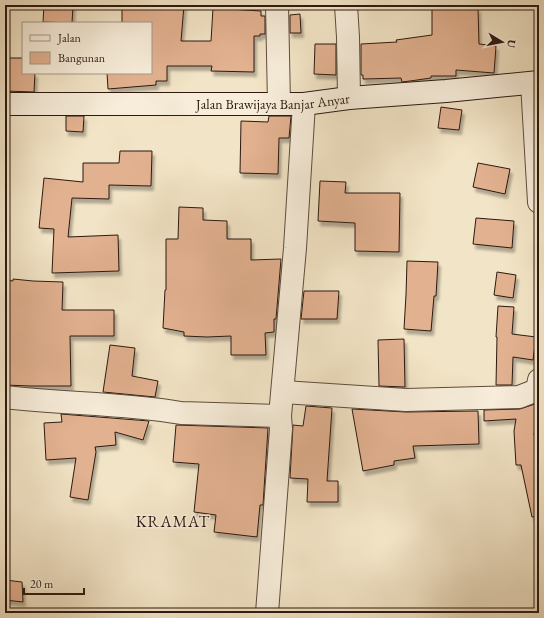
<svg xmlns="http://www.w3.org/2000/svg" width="544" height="618" viewBox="0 0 544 618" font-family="'EB Garamond',serif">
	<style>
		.building { fill: #e2b190; stroke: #2c1910; filter: url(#shadow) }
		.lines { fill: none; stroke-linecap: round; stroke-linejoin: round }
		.street-casing { stroke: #5e4c3e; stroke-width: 24 }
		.secondary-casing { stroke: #2c1910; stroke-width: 24 }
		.street { stroke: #f7edda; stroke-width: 22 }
		.secondary { stroke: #f7edda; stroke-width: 22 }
		.labels { text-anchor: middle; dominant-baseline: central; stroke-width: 3; stroke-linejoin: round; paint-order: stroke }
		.street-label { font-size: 14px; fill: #2c1910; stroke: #f7edda }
		.quarter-label { font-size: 16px; letter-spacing: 1px; fill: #2c1910; stroke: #f7edda }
	</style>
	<defs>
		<filter id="shadow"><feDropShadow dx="2.5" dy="4.5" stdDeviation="1" flood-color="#0004"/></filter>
	</defs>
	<rect width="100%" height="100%" fill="#f2e4c6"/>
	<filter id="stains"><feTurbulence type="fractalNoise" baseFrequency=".005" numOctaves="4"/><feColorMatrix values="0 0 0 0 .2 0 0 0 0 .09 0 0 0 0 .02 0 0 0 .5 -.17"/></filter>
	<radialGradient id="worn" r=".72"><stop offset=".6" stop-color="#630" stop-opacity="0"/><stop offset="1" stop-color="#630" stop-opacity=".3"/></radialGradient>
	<!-- building -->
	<g class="building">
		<path d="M 44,5 L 73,5 L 72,23 L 43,22 Z"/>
		<path d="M 122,5 L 184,5 L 181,41 L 211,41 L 213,8 L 261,11 L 261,16 L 265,16 L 265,34 L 260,34 L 260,36 L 254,36 L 254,72 L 211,71 L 212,66 L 167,66 L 167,81 L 156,81 L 156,85 L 108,89 L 107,73 L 151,73 L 151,23 L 122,23 Z"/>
		<path d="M 432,5 L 474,5 L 474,8 L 478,8 L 479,44 L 496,46 L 494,73 L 456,70 L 456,76 L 431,76 L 431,78 L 410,81 L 402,82 L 401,78 L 363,79 L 363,75 L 361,75 L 361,44 L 397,42 L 396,40 L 432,35 Z"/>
		<path d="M 300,14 L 301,33 L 290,33 L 290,15 Z"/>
		<path d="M 315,44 L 336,44 L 336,75 L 314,74 Z"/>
		<path d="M 5,58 L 23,58 L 23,73 L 35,73 L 34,92 L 5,91 Z"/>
		<path d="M 441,107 L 462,110 L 459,130 L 438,128 Z"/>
		<path d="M 66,116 L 84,116 L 83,132 L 66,131 Z"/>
		<path d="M 269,116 L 291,116 L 289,138 L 279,138 L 278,174 L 240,173 L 241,121 L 268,122 Z"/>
		<path d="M 120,151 L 152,151 L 151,186 L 109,185 L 109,199 L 72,198 L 68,237 L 118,235 L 119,271 L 52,273 L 54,229 L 39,228 L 44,178 L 83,182 L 83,163 L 119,163 Z"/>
		<path d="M 478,163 L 510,169 L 505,194 L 473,187 Z"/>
		<path d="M 320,181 L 346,182 L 345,193 L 400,193 L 399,252 L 355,251 L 355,223 L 318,221 Z"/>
		<path d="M 179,207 L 203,208 L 203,220 L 227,221 L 227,239 L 251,239 L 251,260 L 281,259 L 276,319 L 274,319 L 274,332 L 265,333 L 266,355 L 231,355 L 231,336 L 207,337 L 184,336 L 184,332 L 163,328 L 165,290 L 166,290 L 166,239 L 178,239 Z"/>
		<path d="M 476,218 L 514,221 L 512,248 L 473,244 Z"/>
		<path d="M 407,261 L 438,262 L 436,296 L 434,296 L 431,331 L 404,329 L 406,295 Z"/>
		<path d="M 497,272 L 516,275 L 513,298 L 494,295 Z"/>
		<path d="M 13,279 L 33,281 L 63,282 L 62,310 L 114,310 L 114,336 L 70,336 L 71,386 L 31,386 L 5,385 L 5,280 L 13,281 Z"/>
		<path d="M 304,291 L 339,291 L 337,319 L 301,319 Z"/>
		<path d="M 498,306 L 514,307 L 512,334 L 536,337 L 533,360 L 513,357 L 512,385 L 496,385 L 497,337 L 496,337 Z"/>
		<path d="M 404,339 L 405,387 L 379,386 L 378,340 Z"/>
		<path d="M 110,345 L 135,348 L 132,376 L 158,381 L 155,397 L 103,392 Z"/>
		<path d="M 538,403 L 539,405 L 534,435 L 539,435 L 539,516 L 532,517 L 521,465 L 516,465 L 514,431 L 516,419 L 484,421 L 484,410 L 520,409 Z"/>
		<path d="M 306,406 L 332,408 L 327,481 L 338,481 L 338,502 L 307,502 L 308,479 L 290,478 L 293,425 L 303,426 Z"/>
		<path d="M 352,409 L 406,412 L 478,411 L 479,444 L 413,446 L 415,458 L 394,461 L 394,465 L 363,471 Z"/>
		<path d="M 61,414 L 149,421 L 143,440 L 115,432 L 116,445 L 95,447 L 96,452 L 88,500 L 70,497 L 76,458 L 46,460 L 44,423 L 62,422 Z"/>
		<path d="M 176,425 L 268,428 L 263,505 L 260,505 L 257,537 L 214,532 L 216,515 L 194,512 L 199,464 L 173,462 Z"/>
		<path d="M 5,580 L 22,582 L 23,602 L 5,600 Z"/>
	</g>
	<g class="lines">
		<!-- street casing -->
		<g class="street-casing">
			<g id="street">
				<path d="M 277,5 L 279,104"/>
				<path d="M 346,5 L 348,37 L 349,98"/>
				<path d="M 532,83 L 539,202"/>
				<path d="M 283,392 L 406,400 L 519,397 L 537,390 L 539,380"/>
				<path d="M 5,397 C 63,404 123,403 181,413 L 280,416"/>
				<path d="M 267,613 L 281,429 L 280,416 L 295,248 L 304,104"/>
			</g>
		</g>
		<!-- secondary casing -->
		<g class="secondary-casing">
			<g id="secondary">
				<path id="s1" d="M 5,104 L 304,104 L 349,98 L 446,91 L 539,82"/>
			</g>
		</g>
		<!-- street -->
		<use href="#street" class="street"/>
		<!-- secondary -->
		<use href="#secondary" class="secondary"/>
	</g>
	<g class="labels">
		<!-- street labels -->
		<g class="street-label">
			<text stroke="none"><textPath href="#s1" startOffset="268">Jalan Brawijaya Banjar Anyar</textPath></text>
		</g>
		<!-- quarter labels -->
		<g class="quarter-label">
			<text x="173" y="521">KRAMAT</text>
		</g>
	</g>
	<!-- margin -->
	<rect width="544" height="618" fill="none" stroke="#f2e4c6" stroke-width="20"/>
	<rect x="6" y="6" width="532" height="606" fill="none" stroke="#2c1910" stroke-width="2"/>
	<rect x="10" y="10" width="524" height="598" fill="none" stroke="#2c1910"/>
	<!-- legend -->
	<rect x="22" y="22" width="130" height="52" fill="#f7edda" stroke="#a69889"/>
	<rect x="30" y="35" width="20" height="6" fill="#f7edda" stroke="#a69889"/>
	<text x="58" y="42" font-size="12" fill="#2c1910">Jalan</text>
	<rect x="30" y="52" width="20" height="12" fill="#e2b190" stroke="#a69889"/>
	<text x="58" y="62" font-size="12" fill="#2c1910">Bangunan</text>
	<!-- north arrow -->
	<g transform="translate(502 42) rotate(100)" stroke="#f7edda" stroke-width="3" paint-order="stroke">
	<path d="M0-3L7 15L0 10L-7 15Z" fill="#2c1910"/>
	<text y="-6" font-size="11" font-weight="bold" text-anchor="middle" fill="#2c1910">U</text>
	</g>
	<!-- scale -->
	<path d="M24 588v6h60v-6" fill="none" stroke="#2c1910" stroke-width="2"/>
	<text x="30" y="588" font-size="12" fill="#2c1910" stroke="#f7edda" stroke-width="3" paint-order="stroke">20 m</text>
	<rect width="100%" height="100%" filter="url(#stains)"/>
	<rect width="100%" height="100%" fill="url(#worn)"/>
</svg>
